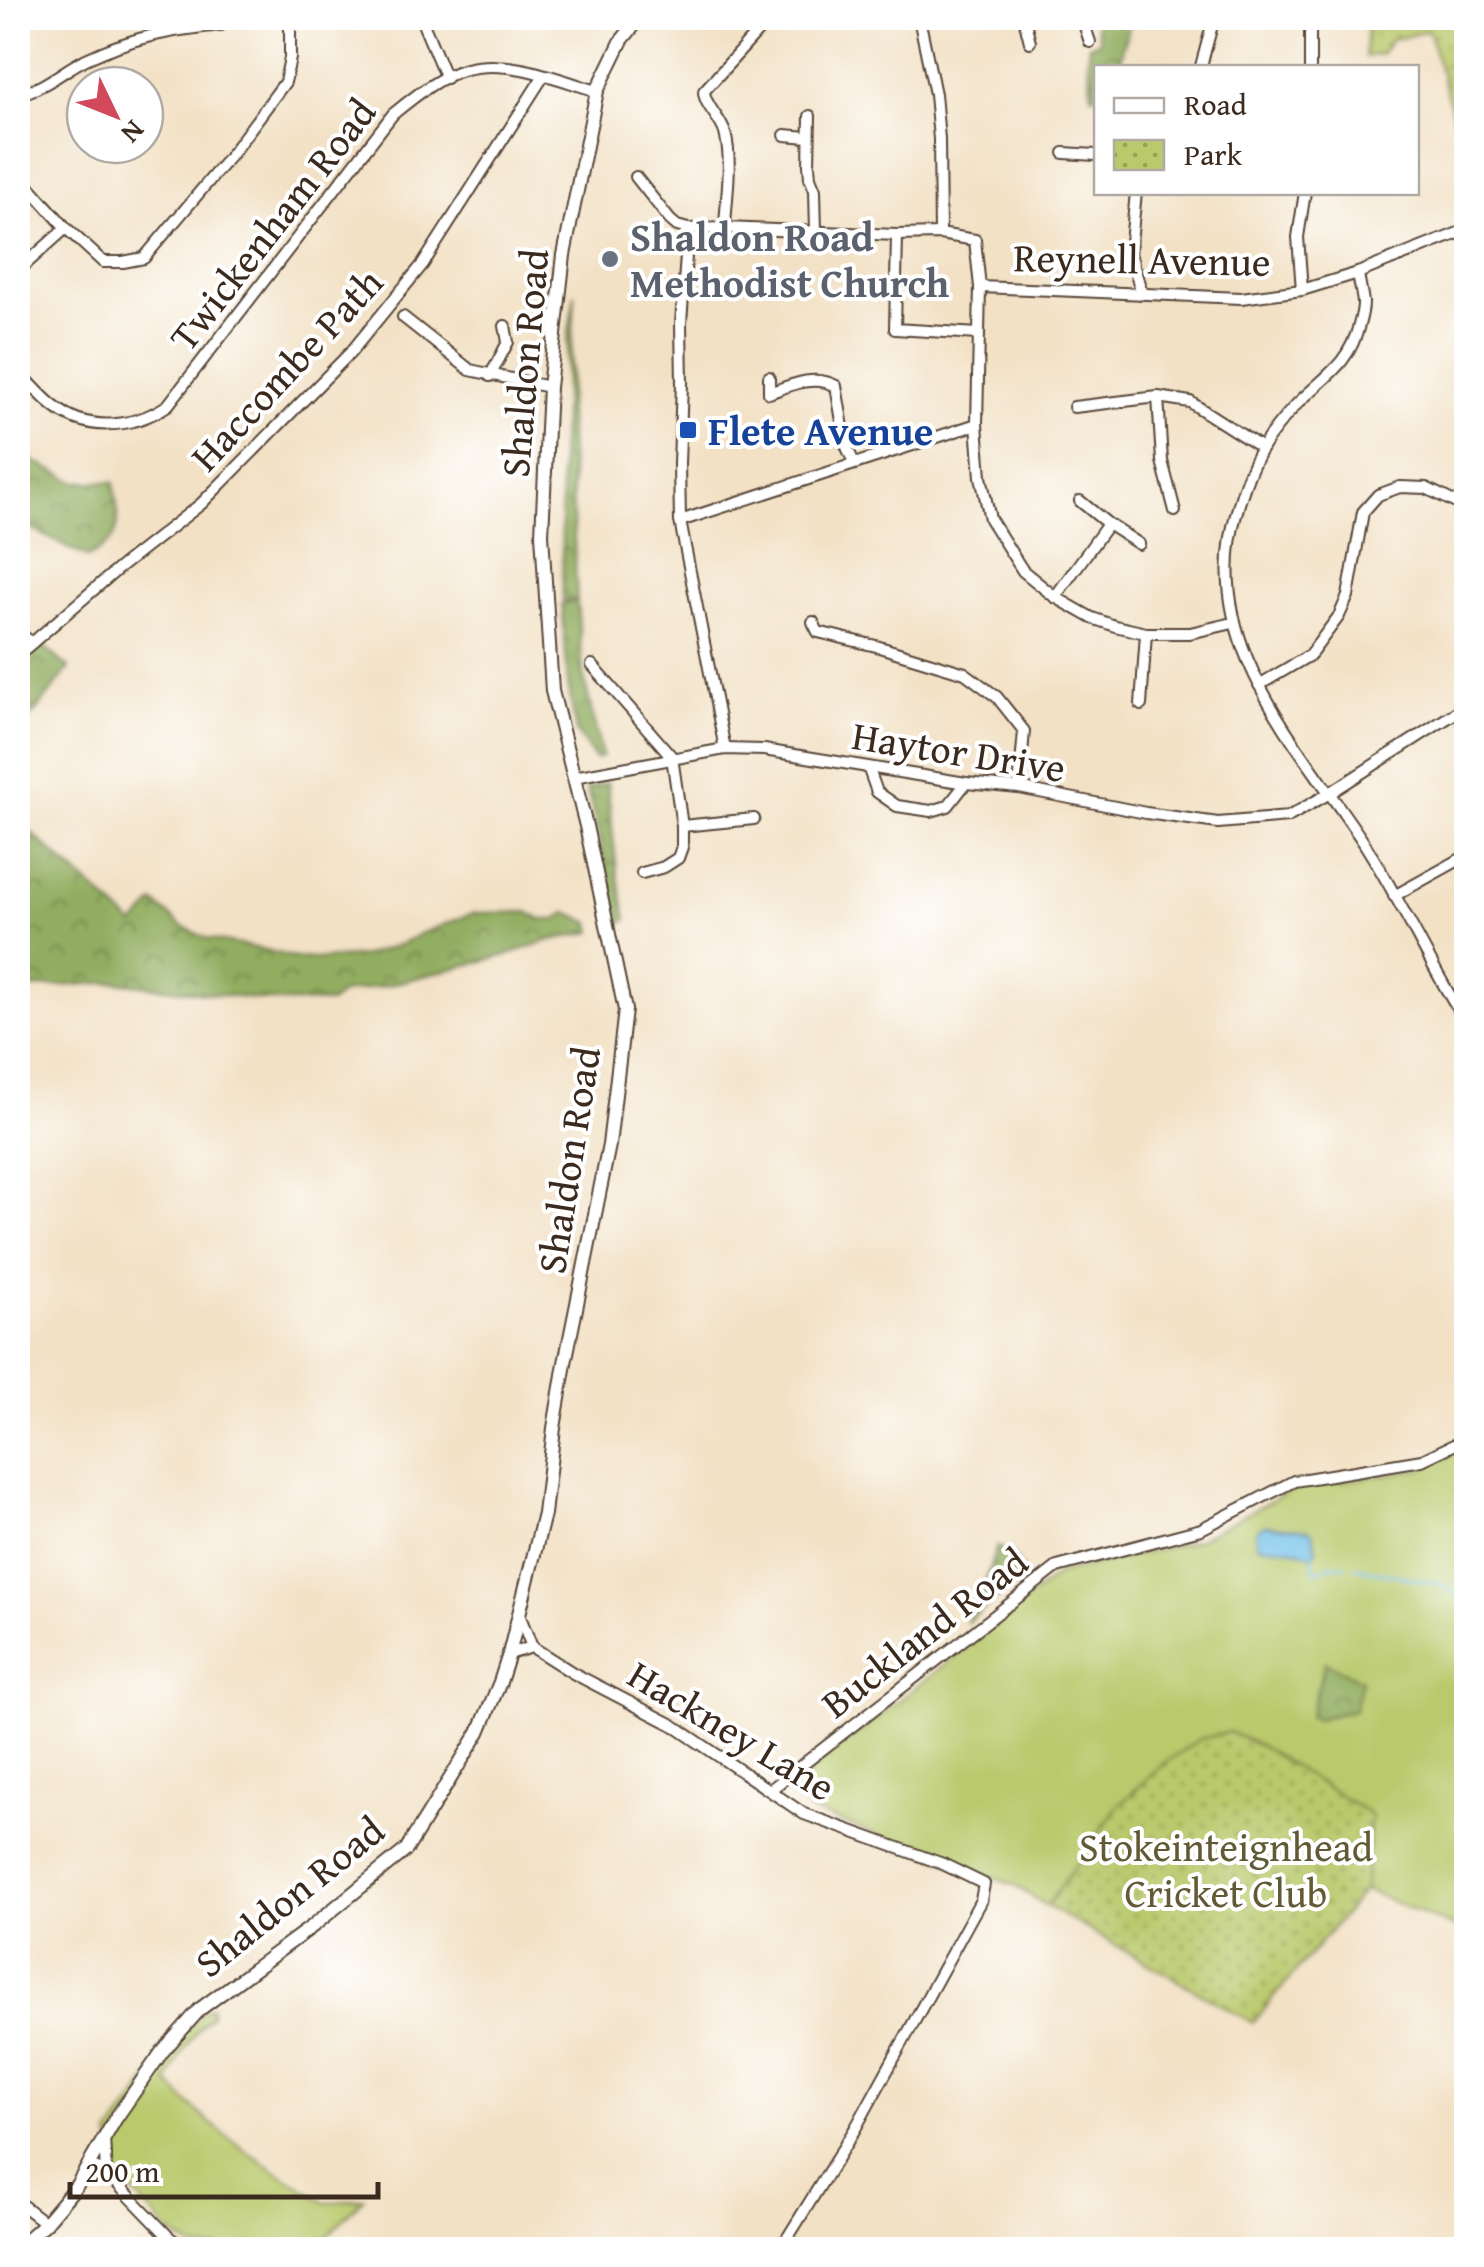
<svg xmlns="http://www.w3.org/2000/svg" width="1484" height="2267" viewBox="0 0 1484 2267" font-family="'Gentium Book Plus',serif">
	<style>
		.grass { fill: #b9c96c; stroke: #7a7a45; stroke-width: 2.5 }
		.forest { fill: url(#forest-crowns); stroke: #666c3f; stroke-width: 2.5 }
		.park { fill: url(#park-dots); stroke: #7a7a45; stroke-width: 2.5 }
		.water { fill: #6bbde7; stroke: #537482; stroke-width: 2.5 }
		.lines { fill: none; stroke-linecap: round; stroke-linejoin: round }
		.stream { stroke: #6bbde7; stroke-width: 2.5 }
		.minor-casing { stroke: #564537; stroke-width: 14 }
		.tertiary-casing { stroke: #564537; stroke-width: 16 }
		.minor { stroke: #fff; stroke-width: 10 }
		.tertiary { stroke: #fff; stroke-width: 12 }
		.worship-dot { fill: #6b7280; stroke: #fff; stroke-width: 4 }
		.transit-dot { fill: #1a4fb4; stroke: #fff; stroke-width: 4 }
		.labels { text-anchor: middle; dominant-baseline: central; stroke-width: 8; stroke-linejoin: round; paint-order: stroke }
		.street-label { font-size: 40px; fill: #3b2a1e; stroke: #fff }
		.worship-label { font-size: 40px; font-weight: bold; fill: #5b616d; stroke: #fff; text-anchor: start }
		.transit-label { font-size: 40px; font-weight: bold; fill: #164399; stroke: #fff; text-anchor: start }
		.park-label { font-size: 40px; fill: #615a35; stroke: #fff }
	</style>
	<defs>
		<pattern id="forest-crowns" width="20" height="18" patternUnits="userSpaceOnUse" patternTransform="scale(2.5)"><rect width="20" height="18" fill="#92ad60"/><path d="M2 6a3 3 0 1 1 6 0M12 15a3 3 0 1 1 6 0" fill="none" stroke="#788d4f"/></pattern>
		<pattern id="park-dots" width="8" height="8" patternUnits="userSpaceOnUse" patternTransform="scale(2.5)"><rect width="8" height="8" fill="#b9c96c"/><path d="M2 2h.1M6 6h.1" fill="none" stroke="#98a358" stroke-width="1.8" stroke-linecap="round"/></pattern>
	</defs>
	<rect width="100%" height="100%" fill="#fff"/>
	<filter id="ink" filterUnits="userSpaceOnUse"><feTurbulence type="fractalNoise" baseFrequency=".01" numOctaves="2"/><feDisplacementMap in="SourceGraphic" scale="20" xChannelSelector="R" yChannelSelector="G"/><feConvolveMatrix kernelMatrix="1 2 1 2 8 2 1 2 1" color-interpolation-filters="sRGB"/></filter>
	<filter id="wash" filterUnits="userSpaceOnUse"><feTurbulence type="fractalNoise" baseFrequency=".0048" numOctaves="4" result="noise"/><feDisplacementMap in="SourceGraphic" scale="40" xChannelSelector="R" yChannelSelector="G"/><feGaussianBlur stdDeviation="2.25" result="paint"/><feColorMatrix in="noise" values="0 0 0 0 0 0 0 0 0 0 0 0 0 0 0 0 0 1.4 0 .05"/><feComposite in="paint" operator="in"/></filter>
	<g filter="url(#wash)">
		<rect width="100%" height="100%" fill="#f2e1c5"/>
		<!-- grass -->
		<g class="grass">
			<path d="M 1466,1447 L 1466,1932 L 1364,1890 L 1371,1815 L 1260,1746 L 1229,1732 L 1163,1764 L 1118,1806 L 1047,1906 L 1014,1885 L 813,1812 L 786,1790 L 1059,1574 L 1196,1540 L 1296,1488 L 1420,1469 Z"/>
			<path d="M 211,2007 L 211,2016 C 191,2034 179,2057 168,2082 C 212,2132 270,2168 326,2203 L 363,2198 L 316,2249 L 193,2249 L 168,2231 L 113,2171 L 110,2136 L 167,2053 L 201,2013 Z"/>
		</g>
		<!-- forest -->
		<g class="forest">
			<path d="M 1094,18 L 1132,18 L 1123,45 L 1120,67 L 1096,68 L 1096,94 L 1092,95 L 1088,66 L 1089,45 L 1100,41 Z"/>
			<path d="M 575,294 L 568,412 L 577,600 L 563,601 L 560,459 L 568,338 Z"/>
			<path d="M 18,453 L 76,482 L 114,482 C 118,522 127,538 87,557 L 24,525 L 18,518 Z"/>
			<path d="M 577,602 L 583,674 L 602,757 L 595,759 L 576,732 L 568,684 L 562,604 Z"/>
			<path d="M 42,645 L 69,668 L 38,709 L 18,729 L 18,662 Z"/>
			<path d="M 607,783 L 617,872 L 627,919 L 620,924 L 587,789 Z"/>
			<path d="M 18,821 L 134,925 L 155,903 L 180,925 L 208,939 L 266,950 L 296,958 L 324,959 L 364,956 L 398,945 L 422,933 L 474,913 L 528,912 L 541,920 L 554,920 L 567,913 L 591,923 L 593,932 L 550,940 L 503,956 L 388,985 L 342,993 L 330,1003 L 279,1002 L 117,982 L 18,989 Z"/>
			<path d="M 997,1547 L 1012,1554 L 1026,1575 L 966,1623 L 977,1605 Z"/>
			<path d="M 1325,1662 L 1361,1680 L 1354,1710 L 1318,1719 L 1309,1717 Z"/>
		</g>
		<!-- park -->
		<g class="park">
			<path d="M 1367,18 L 1466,18 L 1466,159 L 1428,30 L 1401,38 L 1393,38 L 1381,54 L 1365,57 Z"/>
			<path d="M 1229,1732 L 1260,1746 L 1371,1815 L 1364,1890 L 1253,2023 L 1047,1906 L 1118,1806 L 1163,1764 L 1200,1739 Z"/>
		</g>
		<!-- water -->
		<path class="water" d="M 1266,1525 L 1308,1530 L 1312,1532 L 1317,1550 L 1313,1556 L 1294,1549 L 1258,1545 L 1256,1533 L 1259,1528 Z"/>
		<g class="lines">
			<!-- stream -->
			<g class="stream">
				<path d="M 1313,1556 L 1314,1570 L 1319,1571 L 1330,1565 L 1347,1566"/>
				<path d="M 1355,1567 L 1442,1585 L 1466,1600"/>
			</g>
		</g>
	</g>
	<g filter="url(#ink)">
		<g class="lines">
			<!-- minor casing -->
			<g class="minor-casing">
				<g id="minor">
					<path d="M 425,18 L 424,26 L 446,78"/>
					<path d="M 919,18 L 935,94 L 939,139 L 940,234"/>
					<path d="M 1024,18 L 1030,42"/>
					<path d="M 1082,18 L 1090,42"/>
					<path d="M 1201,66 L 1214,18"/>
					<path d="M 1310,68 L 1310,18"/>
					<path d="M 18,94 C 43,90 63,70 86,59 C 133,37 170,30 221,25"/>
					<path d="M 810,116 L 809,165 L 810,178 L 815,190 L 816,232"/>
					<path d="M 785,135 L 808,137"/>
					<path d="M 1064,153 L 1096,155"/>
					<path d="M 18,174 L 66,228"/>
					<path d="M 636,177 L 670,220 L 677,226 L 688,229 L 725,228 L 897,235 L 940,234 L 975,240 L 980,287 L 977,424 L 981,477 L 990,519 L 1014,557 L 1023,571 L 1055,597 L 1092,618 L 1115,626 L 1146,633 L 1190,633 L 1233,623"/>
					<path d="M 1136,192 L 1130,253 L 1142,294"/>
					<path d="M 725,228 C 726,198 733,162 725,133 C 720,117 704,105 704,91 L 770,18"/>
					<path d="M 688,229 L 681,323 L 682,384 L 679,463 L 680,521 L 725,749"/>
					<path d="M 897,235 L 895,329 L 979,334"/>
					<path d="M 18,271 L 66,228 L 103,262 L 123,262 L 144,258 L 230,156 L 285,82 L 290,58 L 290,18"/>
					<path d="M 1358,273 C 1359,282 1362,293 1363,303 C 1363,310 1361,318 1359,325 C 1349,366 1322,378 1295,406 C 1283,419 1271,433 1262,448 C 1250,467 1243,489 1237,511 C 1198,641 1298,743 1364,843 C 1398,896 1425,954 1457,1008 L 1466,1017"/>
					<path d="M 980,287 L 1241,298 L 1302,290 L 1358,273 L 1466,230"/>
					<path d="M 1302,290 L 1298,237 L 1305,192"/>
					<path d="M 403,317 L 470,370 L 549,387"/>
					<path d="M 18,370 C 28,381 39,394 51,404 C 85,433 132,429 168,405 L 393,114 C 414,97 439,76 466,69 C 509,58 557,79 597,91"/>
					<path d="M 490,376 L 508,342 L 505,326"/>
					<path d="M 769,377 L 769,393 C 791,385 814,374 836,386 L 846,445 L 854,463"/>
					<path d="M 1158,397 L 1162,461 L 1175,511"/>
					<path d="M 1074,407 L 1158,397 L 1190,402 L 1262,448"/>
					<path d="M 1080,501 L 1108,524 L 1139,544"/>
					<path d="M 680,521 L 977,424"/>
					<path d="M 1055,597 L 1108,524"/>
					<path d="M 813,622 L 818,632 L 876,646 L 965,673 L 997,697 L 1024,731 L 1019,788"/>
					<path d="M 18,632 L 32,643"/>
					<path d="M 18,655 L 119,568 L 201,504 L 351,352 L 423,264 L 544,75"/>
					<path d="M 592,665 L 672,757 L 682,826 L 682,847 L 678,858 L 664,867 L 642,873"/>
					<path d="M 1259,685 L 1310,655 L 1339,616 L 1348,596 L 1363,512 L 1378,495 L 1400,487 L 1426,488 L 1466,508"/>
					<path d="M 1141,705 L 1146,633"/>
					<path d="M 868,767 L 877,792 L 897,806 L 931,811 L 948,806 L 966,783"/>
					<path d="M 574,777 L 725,749 L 764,750 L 966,783 L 1019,788 L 1146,813 L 1218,823 L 1288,817 L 1330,793 L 1466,706"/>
					<path d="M 682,826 L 754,819"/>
					<path d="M 1394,896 L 1466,856"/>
					<path d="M 519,1614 L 532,1647"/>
					<path d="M 509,1654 L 532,1647 L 573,1673 L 673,1725 L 804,1814 L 943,1864 L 984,1884 L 981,1900 L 855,2129 L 780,2250"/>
					<path d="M 770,1790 L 1057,1567 L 1201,1529 L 1294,1481 L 1422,1460 L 1466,1439"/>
					<path d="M 104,2138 L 106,2172"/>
					<path d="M 88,2166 L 106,2172 L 169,2237 L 186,2250"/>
					<path d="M 18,2202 L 45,2223"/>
				</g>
			</g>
			<!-- tertiary casing -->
			<g class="tertiary-casing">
				<path id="tertiary" d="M 18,2247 L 45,2223 L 77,2185 L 116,2118 L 162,2052 L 200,2009 L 314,1925 L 406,1850 L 479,1732 L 500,1682 L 509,1654 L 544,1514 L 554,1428 L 565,1363 L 609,1145 L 625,1010 L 586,826 L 552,691 L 542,534 L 549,387 L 564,255 L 597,91 L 622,40 L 640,18"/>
			</g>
			<!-- minor -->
			<use href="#minor" class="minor"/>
			<!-- tertiary -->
			<use href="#tertiary" class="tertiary"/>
		</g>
	</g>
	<!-- markers -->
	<circle class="worship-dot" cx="610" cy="259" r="10"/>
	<rect class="transit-dot" x="678" y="420" width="20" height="20" rx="5"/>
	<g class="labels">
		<!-- street labels -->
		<g class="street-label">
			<text transform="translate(272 224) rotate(-52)">Twickenham Road</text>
			<text transform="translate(1142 259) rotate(1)">Reynell Avenue</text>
			<text transform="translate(524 363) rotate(-85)">Shaldon Road</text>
			<text transform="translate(286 369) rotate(-47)">Haccombe Path</text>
			<text transform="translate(959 751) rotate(9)">Haytor Drive</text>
			<text transform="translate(568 1160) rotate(-81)">Shaldon Road</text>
			<text transform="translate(924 1632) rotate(-38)">Buckland Road</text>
			<text transform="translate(732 1730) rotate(31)">Hackney Lane</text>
			<text transform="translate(289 1896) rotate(-39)">Shaldon Road</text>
		</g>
		<!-- worship labels -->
		<g class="worship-label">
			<text x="630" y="236">Shaldon Road<tspan x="630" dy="46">Methodist Church</tspan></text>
		</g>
		<!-- transit labels -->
		<g class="transit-label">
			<text x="708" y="430">Flete Avenue</text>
		</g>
		<!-- park labels -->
		<g class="park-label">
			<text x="1226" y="1846">Stokeinteignhead<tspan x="1226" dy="46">Cricket Club</tspan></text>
		</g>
	</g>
	<!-- margin -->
	<rect width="1484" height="2267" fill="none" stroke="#fff" stroke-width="60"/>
	<!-- legend -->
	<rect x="1094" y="65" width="325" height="130" fill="#ffffff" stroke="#b1aaa5" stroke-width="2.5"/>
	<rect x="1114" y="98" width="50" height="15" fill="#ffffff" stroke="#b1aaa5" stroke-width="2.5"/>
	<text x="1184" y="115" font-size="30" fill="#3b2a1e">Road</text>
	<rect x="1114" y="140" width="50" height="30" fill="url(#park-dots)" stroke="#b1aaa5" stroke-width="2.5"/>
	<text x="1184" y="165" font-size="30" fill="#3b2a1e">Park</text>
	<!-- north arrow -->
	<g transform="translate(115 115) rotate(133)"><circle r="48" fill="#ffffff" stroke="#b1aaa5" stroke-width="2.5"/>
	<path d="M0-8L18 38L0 25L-18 38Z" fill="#d1495b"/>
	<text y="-15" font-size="28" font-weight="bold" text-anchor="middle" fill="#3b2a1e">N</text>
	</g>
	<!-- scale -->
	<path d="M70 2182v15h308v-15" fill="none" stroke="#3b2a1e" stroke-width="5"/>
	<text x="85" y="2182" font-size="30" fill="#3b2a1e" stroke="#ffffff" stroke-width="8" paint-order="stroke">200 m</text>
</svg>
